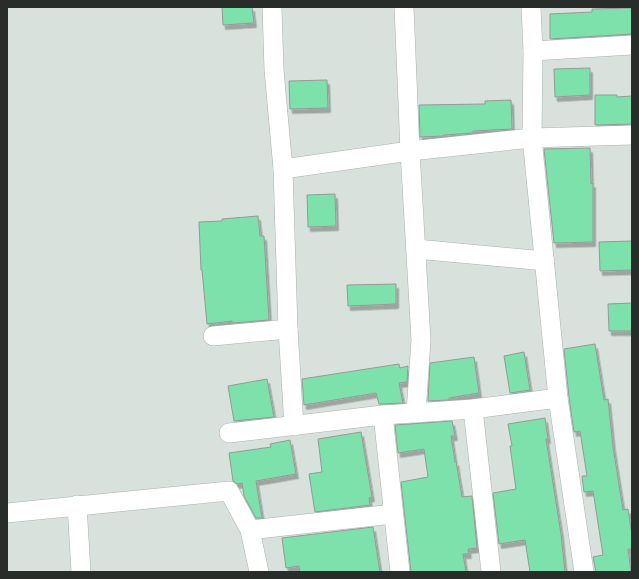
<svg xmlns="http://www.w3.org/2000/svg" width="639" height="579" viewBox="0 0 639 579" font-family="Cabin,sans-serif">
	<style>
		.building { fill: #7de1ab; stroke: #929b95; filter: url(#shadow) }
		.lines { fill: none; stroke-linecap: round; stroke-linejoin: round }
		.minor-casing { stroke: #a9b2ad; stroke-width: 20 }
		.minor { stroke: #fff; stroke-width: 19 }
	</style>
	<defs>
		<filter id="shadow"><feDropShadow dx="2.5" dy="4.5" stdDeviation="0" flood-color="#0004"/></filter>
	</defs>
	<rect width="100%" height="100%" fill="#d8e1dc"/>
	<!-- building -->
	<g class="building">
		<path d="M 222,7 L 252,7 L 254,23 L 223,25 Z"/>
		<path d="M 632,8 L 632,34 L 550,39 L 550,14 L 592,12 L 592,9 Z"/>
		<path d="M 590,68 L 590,95 L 555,97 L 554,69 Z"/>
		<path d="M 327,80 L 328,108 L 290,109 L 289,81 Z"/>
		<path d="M 595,95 L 617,95 L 617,97 L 632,96 L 632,124 L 595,125 Z"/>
		<path d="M 511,100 L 512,129 L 473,131 L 473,133 L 444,135 L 444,136 L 420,137 L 419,105 L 485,104 L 485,101 Z"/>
		<path d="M 590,148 L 591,184 L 593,183 L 593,242 L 554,243 L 544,149 Z"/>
		<path d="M 335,194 L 336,226 L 308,227 L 307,195 Z"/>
		<path d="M 258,216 L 260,236 L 264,236 L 269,320 L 232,323 L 232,321 L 207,324 L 202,270 L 201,270 L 199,222 L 222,221 L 222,219 Z"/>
		<path d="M 632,241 L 632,270 L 600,271 L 599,242 Z"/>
		<path d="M 396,284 L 396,304 L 348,306 L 347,285 Z"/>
		<path d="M 632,303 L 632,331 L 609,331 L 608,304 Z"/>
		<path d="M 595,344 L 604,400 L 608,399 L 613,447 L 623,510 L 628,509 L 632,535 L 632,549 L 628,549 L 631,572 L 596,572 L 593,557 L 603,555 L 593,491 L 584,492 L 582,476 L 587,476 L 580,431 L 574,432 L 569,397 L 564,349 Z"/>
		<path d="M 524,352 L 530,390 L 510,393 L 504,356 Z"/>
		<path d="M 474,357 L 479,393 L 449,398 L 449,400 L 428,401 L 430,363 Z"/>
		<path d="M 399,364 L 400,368 L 408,366 L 407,382 L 399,383 L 403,403 L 379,404 L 376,393 L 304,405 L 302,379 Z"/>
		<path d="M 267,379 L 274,417 L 234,421 L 228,386 Z"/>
		<path d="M 545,418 L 548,439 L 546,439 L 561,534 L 565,572 L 530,572 L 525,540 L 499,544 L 493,493 L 516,489 L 510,446 L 512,446 L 508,424 Z"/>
		<path d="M 452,421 L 455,436 L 451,436 L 455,462 L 456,461 L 462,497 L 472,496 L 477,548 L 468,549 L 469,554 L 463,554 L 466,572 L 411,572 L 401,482 L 428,477 L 424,449 L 398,453 L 395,425 Z"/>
		<path d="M 361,432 L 372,497 L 369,498 L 370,505 L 315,512 L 309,474 L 322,472 L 318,439 Z"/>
		<path d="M 290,440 L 296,474 L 256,481 L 262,518 L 256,518 L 244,496 L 242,483 L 237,484 L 233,481 L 229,453 L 271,447 L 270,444 Z"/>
		<path d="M 373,527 L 380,572 L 300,572 L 299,566 L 286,568 L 282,538 Z"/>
	</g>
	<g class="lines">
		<!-- minor casing -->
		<g class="minor-casing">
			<g id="minor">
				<path d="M 272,7 L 274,70 L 283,169"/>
				<path d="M 404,7 L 410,151 L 421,340 L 416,413"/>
				<path d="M 531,7 L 533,51 L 532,138 L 558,398 L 584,572"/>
				<path d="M 533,51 L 632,45"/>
				<path d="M 416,249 L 545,261"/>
				<path d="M 213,336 L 288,329"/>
				<path d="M 473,409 L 491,572"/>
				<path d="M 383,415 L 400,572"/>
				<path d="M 294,426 L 288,329 L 283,169 L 410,151 L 532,138 L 632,135"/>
				<path d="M 229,433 L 383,415 L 473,409 L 558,398"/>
				<path d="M 77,505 L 81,572"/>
				<path d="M 7,513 L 229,491 L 250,530 L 259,572"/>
				<path d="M 250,530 L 393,514"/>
			</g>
		</g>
		<!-- minor -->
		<use href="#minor" class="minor"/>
	</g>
	<!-- border -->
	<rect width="639" height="579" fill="none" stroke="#292d2a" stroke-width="16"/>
</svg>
